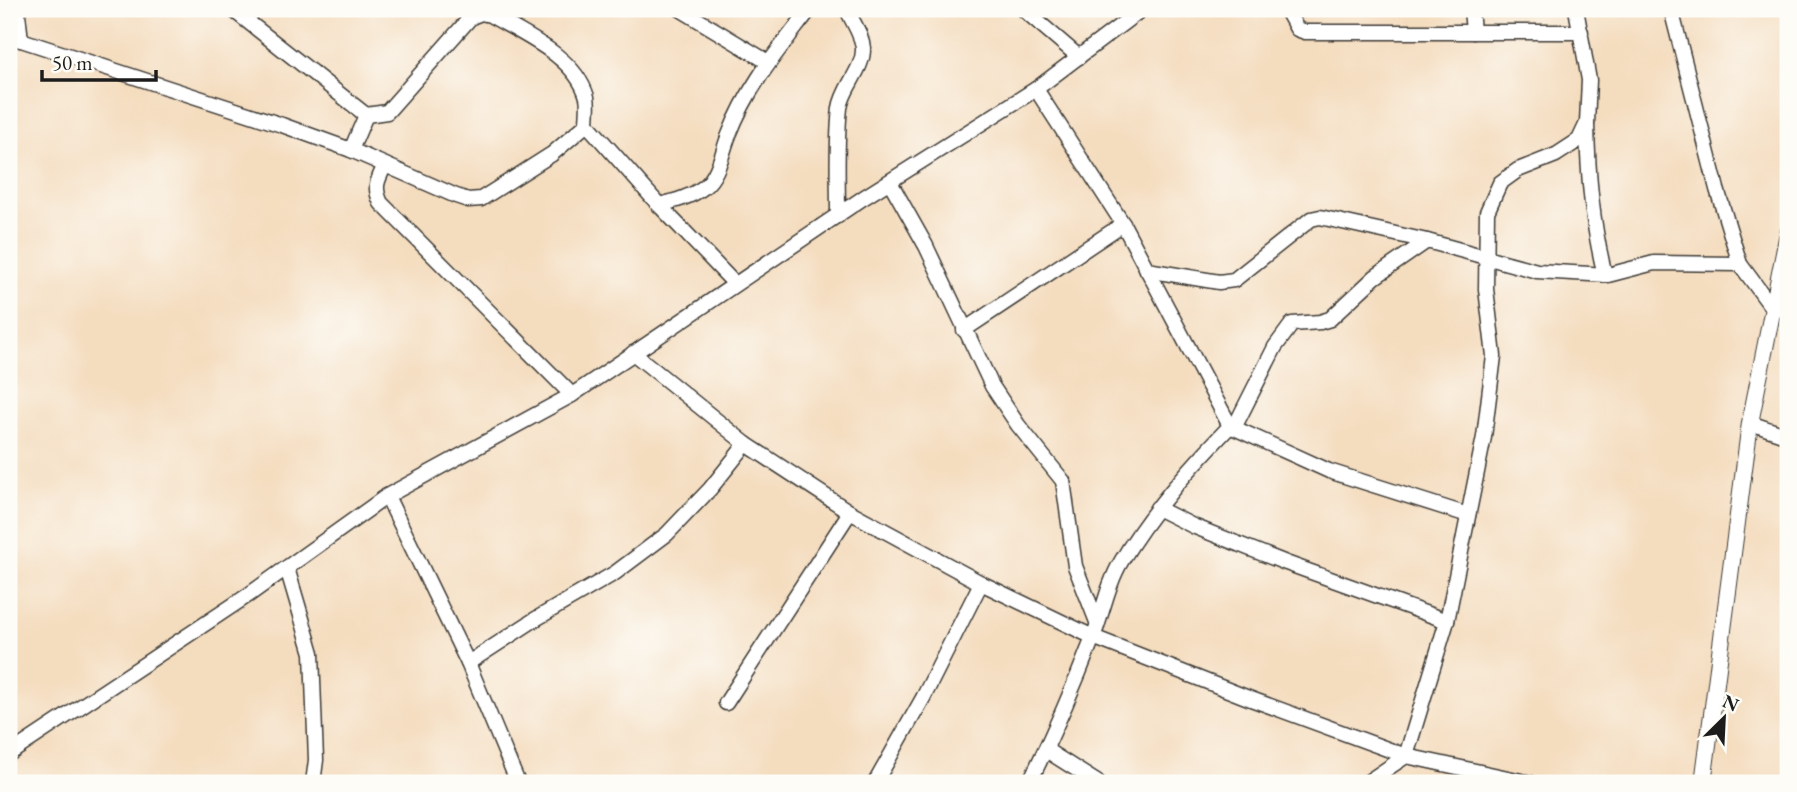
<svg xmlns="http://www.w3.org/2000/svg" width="1797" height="792" viewBox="0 0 1797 792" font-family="'EB Garamond',serif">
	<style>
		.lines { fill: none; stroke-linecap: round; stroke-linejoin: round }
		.minor-casing { stroke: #3c3934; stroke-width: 17 }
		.tertiary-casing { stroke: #3c3934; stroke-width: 18 }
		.minor { stroke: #fff; stroke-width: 14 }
		.tertiary { stroke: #fff; stroke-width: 16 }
	</style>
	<rect width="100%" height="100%" fill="#fdfcf7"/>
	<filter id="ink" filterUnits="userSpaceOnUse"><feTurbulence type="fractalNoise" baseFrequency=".0143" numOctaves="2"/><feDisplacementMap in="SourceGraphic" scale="14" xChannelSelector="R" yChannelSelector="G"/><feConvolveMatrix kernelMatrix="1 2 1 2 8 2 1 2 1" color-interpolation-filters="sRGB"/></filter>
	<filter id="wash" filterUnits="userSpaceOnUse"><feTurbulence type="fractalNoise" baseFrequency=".00686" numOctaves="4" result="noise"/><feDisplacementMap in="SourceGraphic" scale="28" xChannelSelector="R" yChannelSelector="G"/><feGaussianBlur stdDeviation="1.57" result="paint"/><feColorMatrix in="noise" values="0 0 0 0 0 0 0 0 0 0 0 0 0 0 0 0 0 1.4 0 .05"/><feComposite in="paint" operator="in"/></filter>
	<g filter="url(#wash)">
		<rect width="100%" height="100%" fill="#f4dcbe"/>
	</g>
	<g filter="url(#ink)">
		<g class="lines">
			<!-- minor casing -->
			<g class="minor-casing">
				<g id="minor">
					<path d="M 232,9 L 366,115 L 387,112 L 471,17 L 481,13 L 490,15 C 524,35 575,56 587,97 C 589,106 587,116 587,124"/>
					<path d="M 680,9 L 768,62"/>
					<path d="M 1023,9 L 1079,57"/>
					<path d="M 1286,9 L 1297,29 L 1305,32 L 1581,32"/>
					<path d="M 1471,9 L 1473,32"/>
					<path d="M 1671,9 L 1717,189 L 1740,264 L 1773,309 L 1788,310"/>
					<path d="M 18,14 L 21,40"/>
					<path d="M 9,36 L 282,125 L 351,150 L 456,196 L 468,200 L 481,199 L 552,154 L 587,124 L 659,205 L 735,284"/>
					<path d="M 1587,124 C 1588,177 1592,223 1605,275"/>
					<path d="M 351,150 L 366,115"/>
					<path d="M 385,165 C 378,180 373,186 381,203 L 572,395"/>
					<path d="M 890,182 L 926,246 L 992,386 L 1018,425 L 1063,481 L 1075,566 L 1097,622"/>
					<path d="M 659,205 C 675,201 691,197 704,187 C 719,175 722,152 729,135 C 749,84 778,51 810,9"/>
					<path d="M 838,216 C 838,180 836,143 840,108 C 843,87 864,69 863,48 C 862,34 852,22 847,9"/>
					<path d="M 1147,270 L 1219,282 L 1234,280 L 1311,219 L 1320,217 L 1427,241"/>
					<path d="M 964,330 L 1123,224"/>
					<path d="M 633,353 L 746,444 L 850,512 L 981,583 L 1093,637 L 1251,699 L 1406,756 L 1531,783"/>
					<path d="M 1750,423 L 1788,436"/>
					<path d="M 1230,426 L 1329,471 L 1468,515"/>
					<path d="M 1234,428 L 1275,347 L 1292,324 L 1320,322 L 1330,319 L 1375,277 L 1427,241 L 1537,271 L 1608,275 L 1654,263 L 1740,264"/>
					<path d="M 387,496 L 468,663 L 518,783"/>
					<path d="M 1157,508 L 1193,526 L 1286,563 L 1447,621"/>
					<path d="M 287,568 L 312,653 L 316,760 L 313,783"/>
					<path d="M 468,663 L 534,620 L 615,573 L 667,534 L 710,489 L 746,444"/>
					<path d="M 726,703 L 850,512"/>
					<path d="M 1046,750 L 1098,783"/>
					<path d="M 9,754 L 247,596 L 387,496 L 572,395 L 863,198 L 1036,89 L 1142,9"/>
					<path d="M 875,783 L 923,698 L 981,583"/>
					<path d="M 1029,783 C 1052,737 1073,689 1092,640 C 1103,613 1107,585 1122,560 C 1152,510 1190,468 1230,426 L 1123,224 L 1036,89"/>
					<path d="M 1366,783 L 1406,756 L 1447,621 L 1484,437 L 1494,356 L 1486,289 L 1487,212 L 1500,183 L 1518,170 L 1556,155 L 1579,140 L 1587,123 L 1589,80 L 1576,9"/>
				</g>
			</g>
			<!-- tertiary casing -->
			<g class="tertiary-casing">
				<path id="tertiary" d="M 1703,783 L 1750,423 L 1788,233"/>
			</g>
			<!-- minor -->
			<use href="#minor" class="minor"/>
			<!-- tertiary -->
			<use href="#tertiary" class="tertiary"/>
		</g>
	</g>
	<!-- margin -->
	<rect width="1797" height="792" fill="none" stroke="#fdfcf7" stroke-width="35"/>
	<!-- north arrow -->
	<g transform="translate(1724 718) rotate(24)" stroke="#fdfcf7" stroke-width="5" paint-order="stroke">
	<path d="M0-5L12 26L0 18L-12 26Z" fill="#1c1c1c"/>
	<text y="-10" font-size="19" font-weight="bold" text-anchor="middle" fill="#1c1c1c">N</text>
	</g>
	<!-- scale -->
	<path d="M42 70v10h114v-10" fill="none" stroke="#1c1c1c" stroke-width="3.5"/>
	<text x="52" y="70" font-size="21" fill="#1c1c1c" stroke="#fdfcf7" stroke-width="5" paint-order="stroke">50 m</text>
</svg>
